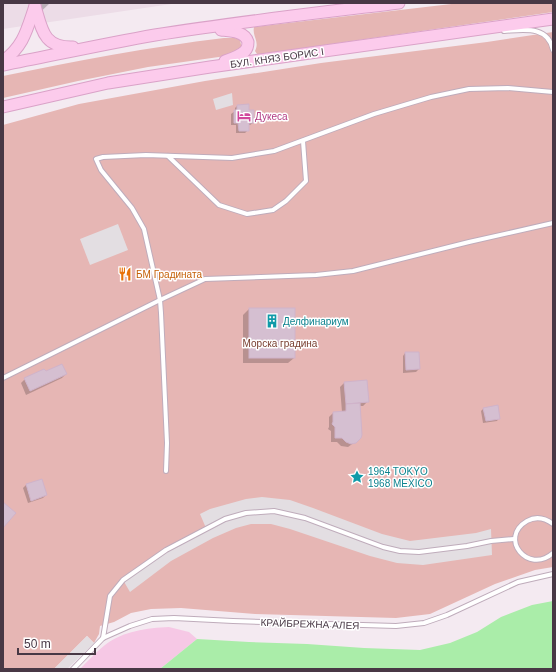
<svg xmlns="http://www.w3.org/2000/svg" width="556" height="672" viewBox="0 0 556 672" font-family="Arial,sans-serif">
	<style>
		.residential { fill: #ecdce7 }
		.green { fill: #e6b6b4 }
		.sand { fill: #f6c8e5 }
		.parking { fill: #e3dee2 }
		.water { fill: #aaeda9 }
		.shadow { fill: #0003 }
		.building { fill: #d5bfd1; stroke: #d0b3ca }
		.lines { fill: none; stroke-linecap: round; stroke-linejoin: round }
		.lane-casing { stroke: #bfacbb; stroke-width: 6 }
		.secondary-casing { stroke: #daa2c8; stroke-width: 13 }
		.lane { stroke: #fff; stroke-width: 4 }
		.secondary { stroke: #fccbec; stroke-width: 11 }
		.labels { text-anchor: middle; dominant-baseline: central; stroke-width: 3; stroke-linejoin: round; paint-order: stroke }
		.street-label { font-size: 10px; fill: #483845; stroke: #fff }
		.hotel-label { font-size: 10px; fill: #b23c85; stroke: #fff; text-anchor: start }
		.food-label { font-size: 10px; fill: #c56008; stroke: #fff; text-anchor: start }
		.culture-label { font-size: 10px; fill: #0d838f; stroke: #fff; text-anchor: start }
		.park-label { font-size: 10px; fill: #773c2d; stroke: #fff }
	</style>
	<rect width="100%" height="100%" fill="#f4eaf1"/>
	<!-- residential -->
	<path class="residential" d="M 3,3 L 178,3 L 3,29 Z"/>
	<!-- green -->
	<g class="green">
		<path d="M 460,3 L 553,3 L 553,12 L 262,54 L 257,54 L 255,51 C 260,41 252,37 254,27 Z"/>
		<path d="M 553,32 L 553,567 L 535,570 L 495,584 L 430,614 L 396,618 L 255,614 L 181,608 L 151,609 L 131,613 L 114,622 L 100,626 L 99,634 L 94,643 L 87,636 L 54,669 L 3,669 L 3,125 L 79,104 L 205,81 L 321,63 L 487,42 Z"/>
		<path d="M 224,38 L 235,38 L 240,40 L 242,49 L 233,55 L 148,67 L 78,81 L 3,98 L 3,76 C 76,61 149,47 224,38 Z"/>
	</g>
	<!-- sand -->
	<path class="sand" d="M 169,627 L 189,632 L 197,639 L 160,669 L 80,669 C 88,661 96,652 105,645 C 123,631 147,628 169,627 Z"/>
	<!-- parking -->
	<g class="parking">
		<path d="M 232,93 L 233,105 L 216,110 L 213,99 Z"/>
		<path d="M 118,224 L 128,250 L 90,265 L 80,239 Z"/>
		<path d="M 262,497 L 290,500 L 313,508 L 382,534 L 410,541 L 476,533 L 491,529 L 492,555 L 423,565 L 397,563 L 370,556 L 290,529 L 271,524 L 251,524 L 236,528 L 213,538 L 171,561 L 130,592 L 123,580 L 166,550 L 206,528 L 200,514 L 210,509 L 246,499 Z"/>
		<path d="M 87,636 L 94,643 L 67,669 L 54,669 Z"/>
	</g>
	<!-- water -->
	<path class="water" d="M 553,601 L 553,669 L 160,669 L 197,639 L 249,642 L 307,644 L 364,648 L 420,650 L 450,643 L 477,632 L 501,617 L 532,605 Z"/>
	<!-- shadow -->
	<g class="shadow">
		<path d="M 36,3 L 50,3 L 34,18 Z"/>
		<path d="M 237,106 L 248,111 L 253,123 L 250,125 L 248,125 L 248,130 L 245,133 L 236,133 L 236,125 L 231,125 L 231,114 L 235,111 L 235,108 Z"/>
		<path d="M 249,309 L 294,358 L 288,363 L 243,363 L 243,315 Z"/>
		<path d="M 405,353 L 419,369 L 416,372 L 403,373 L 403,356 Z"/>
		<path d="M 45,372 L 66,374 L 62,378 L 26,395 L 21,383 L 25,379 Z"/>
		<path d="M 345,382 L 368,401 L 363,406 L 360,406 L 358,440 L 348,447 L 341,446 L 337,442 L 331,442 L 331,431 L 328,429 L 329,427 L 329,417 L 333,413 L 342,412 L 340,387 Z"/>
		<path d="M 484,408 L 499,418 L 497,421 L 483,423 L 481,411 Z"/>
		<path d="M 41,481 L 46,495 L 43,498 L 28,503 L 23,488 L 26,485 Z"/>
	</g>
	<!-- building -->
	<g class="building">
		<path d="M 249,104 L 249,110 L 254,110 L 254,123 L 249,123 L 249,131 L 239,131 L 238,123 L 234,123 L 234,110 L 237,110 L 237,105 Z"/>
		<rect x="249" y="308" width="46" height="50"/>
		<path d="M 405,352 L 419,352 L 420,369 L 406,370 Z"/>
		<path d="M 62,364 L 67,374 L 30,391 L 24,378 L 44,369 L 46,371 Z"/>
		<path d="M 367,380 L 369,402 L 346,404 L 344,382 Z"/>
		<path d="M 360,403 L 362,435 L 361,438 L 356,443 L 351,444 L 346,442 L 342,438 L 335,438 L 335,427 L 332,424 L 333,422 L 333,412 L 346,411 L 346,404 Z"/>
		<path d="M 498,405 L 500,419 L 486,421 L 483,408 Z"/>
		<path d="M 42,479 L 47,495 L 31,501 L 26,484 Z"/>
		<path d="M 3,502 L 16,513 L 3,528 Z"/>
	</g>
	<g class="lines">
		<!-- lane casing -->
		<g class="lane-casing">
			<g id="lane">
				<path d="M 504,31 C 523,30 548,25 553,50"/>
				<path d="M 168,156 L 219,205 L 247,214 L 273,210 L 286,201 L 306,181 L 303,141"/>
				<path d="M 3,378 L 160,300 L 205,279 L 316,275 L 353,271 L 469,242 L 553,223"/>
				<path d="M 166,471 L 167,443 L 161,313 L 160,300 L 144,229 L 132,208 L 101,170 L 96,159 L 103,157 L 146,155 L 232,158 L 274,151 L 374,114 L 431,97 L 469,89 L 508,88 L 553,92"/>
				<path d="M 553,524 C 545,518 536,516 527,521 C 498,538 528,575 553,553"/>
				<path d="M 103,638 L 110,596 L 123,580 L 166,550 L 225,519 L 246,513 L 274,511 L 305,518 L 383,547 L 400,551 L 419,552 L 467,546 L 491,541 L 514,539"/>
				<path d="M 73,669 L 103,638 L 130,626 L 152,619 L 174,618 L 233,621 L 396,626 L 424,623 L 447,615 L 518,582 L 553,574"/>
			</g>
		</g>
		<!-- secondary casing -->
		<g class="secondary-casing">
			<g id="secondary">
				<path d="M 35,6 C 42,29 43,48 73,47"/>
				<path d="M 221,30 C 230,31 245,31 248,42 C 248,46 247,49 245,51 C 240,56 231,59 225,61"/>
				<path d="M 3,61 C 24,46 27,29 35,6"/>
				<path d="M 3,65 C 54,55 104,44 155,35 C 236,22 318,13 399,3"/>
				<path d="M 3,107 L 108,83 L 210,67 L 553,19"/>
			</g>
		</g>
		<!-- lane -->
		<use href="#lane" class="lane"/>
		<!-- secondary -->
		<use href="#secondary" class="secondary"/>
	</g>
	<!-- icons -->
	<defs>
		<g id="hotel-bare" transform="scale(1.08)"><path d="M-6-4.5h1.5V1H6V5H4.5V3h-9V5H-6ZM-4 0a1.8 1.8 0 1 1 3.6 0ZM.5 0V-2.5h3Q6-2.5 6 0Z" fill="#d1479c" stroke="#fff" stroke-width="2.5" paint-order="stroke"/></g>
		<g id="restaurant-bare" transform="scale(1.08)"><path d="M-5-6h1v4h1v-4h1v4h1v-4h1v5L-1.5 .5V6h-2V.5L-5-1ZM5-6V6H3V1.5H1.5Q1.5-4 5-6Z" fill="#e8710a" stroke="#fff" stroke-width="2.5" paint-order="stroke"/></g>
		<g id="building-bare" transform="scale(1.08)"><path d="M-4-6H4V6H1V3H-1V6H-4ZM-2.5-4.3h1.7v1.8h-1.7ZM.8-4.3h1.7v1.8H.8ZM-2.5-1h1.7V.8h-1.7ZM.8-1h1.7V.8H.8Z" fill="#0f9aa8" stroke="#fff" stroke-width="2.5" paint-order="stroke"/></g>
		<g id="sight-bare" transform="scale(1.08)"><path d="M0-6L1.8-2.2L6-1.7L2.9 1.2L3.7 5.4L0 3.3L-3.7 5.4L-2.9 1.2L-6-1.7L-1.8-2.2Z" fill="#0f9aa8" stroke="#fff" stroke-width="2.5" paint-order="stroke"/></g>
	</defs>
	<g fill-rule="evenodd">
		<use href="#hotel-bare" x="244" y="116"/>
		<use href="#restaurant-bare" x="125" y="274"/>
		<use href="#building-bare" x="272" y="321"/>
		<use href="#sight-bare" x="357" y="477"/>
	</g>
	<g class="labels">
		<!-- street labels -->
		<g class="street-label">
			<text transform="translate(277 58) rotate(-8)">БУЛ. КНЯЗ БОРИС I</text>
			<text transform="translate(310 624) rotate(2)">КРАЙБРЕЖНА АЛЕЯ</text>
		</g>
		<!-- hotel labels -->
		<g class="hotel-label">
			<text x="255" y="116">Дукеса</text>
		</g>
		<!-- food labels -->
		<g class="food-label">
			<text x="136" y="274">БМ Градината</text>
		</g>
		<!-- culture labels -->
		<g class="culture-label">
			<text x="283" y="321">Делфинариум</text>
			<text x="368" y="471">1964 TOKYO<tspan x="368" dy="12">1968 MEXICO</tspan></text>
		</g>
		<!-- park labels -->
		<g class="park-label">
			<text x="280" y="343">Морска градина</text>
		</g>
	</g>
	<!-- border -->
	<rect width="556" height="672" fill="none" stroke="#483845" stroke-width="8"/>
	<!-- scale -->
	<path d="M18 648v6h77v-6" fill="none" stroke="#483845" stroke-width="2"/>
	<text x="24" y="648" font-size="12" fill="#483845" stroke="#ffffff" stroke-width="3" paint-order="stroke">50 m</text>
</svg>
